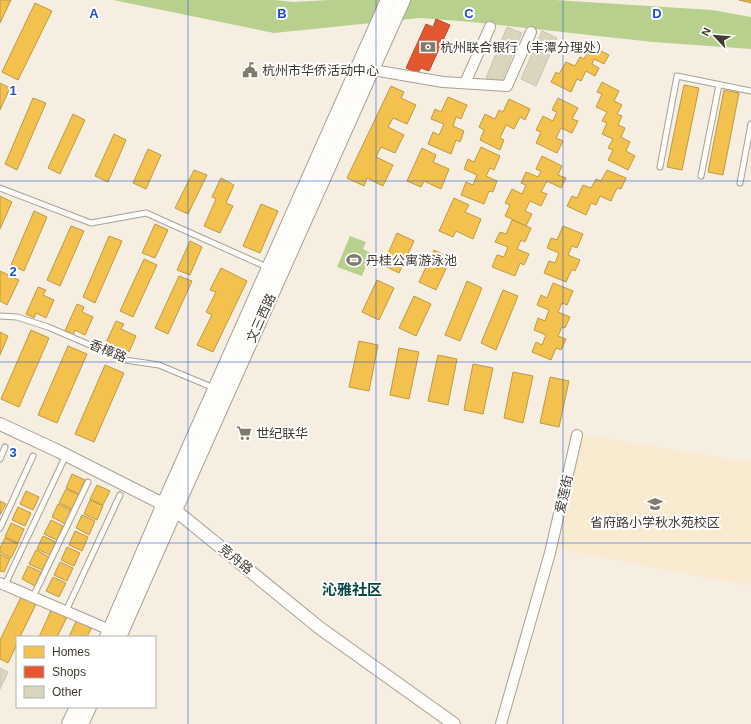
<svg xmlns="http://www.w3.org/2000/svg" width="751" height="724" viewBox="0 0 751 724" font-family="Helvetica,'Noto Sans SC',sans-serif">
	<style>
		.built { fill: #f8ebcf }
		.water { fill: #b8d08e }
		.homes { fill: #f2c14e; stroke: #bd9945 }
		.shops { fill: #e4572e; stroke: #b34f2e }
		.building { fill: #dad6bd; stroke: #c7c3b7 }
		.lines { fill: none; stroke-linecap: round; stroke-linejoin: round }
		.service-casing { stroke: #a6a196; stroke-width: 7 }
		.minor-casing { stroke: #a6a196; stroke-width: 12 }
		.tertiary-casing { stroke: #a6a196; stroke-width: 14 }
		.secondary-casing { stroke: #a6a196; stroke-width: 16 }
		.service { stroke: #fefdfa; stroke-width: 5 }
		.minor { stroke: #fefdfa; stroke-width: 10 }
		.tertiary { stroke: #fefdfa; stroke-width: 12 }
		.secondary { stroke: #fefdfa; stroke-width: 14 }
		.grid { fill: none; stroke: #1d4ed8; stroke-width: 1; stroke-opacity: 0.55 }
		.labels { text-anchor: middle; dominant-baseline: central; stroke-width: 4; stroke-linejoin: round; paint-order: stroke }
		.poi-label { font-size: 13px; fill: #403b2f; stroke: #fff; text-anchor: start }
		.street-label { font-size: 13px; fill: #403b2f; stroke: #fff }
		.quarter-label { font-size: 15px; font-weight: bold; fill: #064846; stroke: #fff }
		.grid-label { font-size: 13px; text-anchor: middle; font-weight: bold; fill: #1d4ed8; stroke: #fff; stroke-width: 4; stroke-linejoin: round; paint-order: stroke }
	</style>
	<rect width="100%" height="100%" fill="#f6efe1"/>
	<!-- built -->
	<path class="built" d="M 584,435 L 751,462 L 751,586 L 547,547 L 574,446 Z"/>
	<!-- water -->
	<g class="water">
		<path d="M 113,0 L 274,0 L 294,2 L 329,0 L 555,0 L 712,10 L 751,17 L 751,49 L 653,42 L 472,22 L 420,18 L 274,33 Z"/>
		<path d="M 350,236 L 366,242 L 363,249 L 371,253 L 362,276 L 337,267 Z"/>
	</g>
	<!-- homes -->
	<g class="homes">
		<path d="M 0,0 L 11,0 L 0,23 Z"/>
		<path d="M 739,0 L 751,0 L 751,3 Z"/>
		<path d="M 35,3 L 52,11 L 18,80 L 2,72 Z"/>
		<path d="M 591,46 L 609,55 L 604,64 L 594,59 L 592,64 L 599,68 L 595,76 L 586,71 L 581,81 L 577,79 L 571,92 L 551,82 L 556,72 L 559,74 L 566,62 L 575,66 L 580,57 L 584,59 Z"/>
		<path d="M 602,82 L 619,91 L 614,101 L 622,105 L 617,114 L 622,116 L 618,125 L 625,128 L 621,137 L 630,142 L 626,151 L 635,156 L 628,170 L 608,160 L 613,150 L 608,148 L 613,139 L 602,134 L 607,123 L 602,121 L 607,112 L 596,107 L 602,94 L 597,92 Z"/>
		<path d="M 0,83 L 10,88 L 0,110 Z"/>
		<path d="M 684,85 L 699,88 L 682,170 L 667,167 Z"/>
		<path d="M 391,86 L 404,92 L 401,98 L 416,105 L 407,124 L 393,118 L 388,127 L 404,135 L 395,153 L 381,147 L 376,157 L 393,165 L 383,186 L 367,178 L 364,186 L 347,178 Z"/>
		<path d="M 724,90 L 739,93 L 723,175 L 708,172 Z"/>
		<path d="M 448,97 L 467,105 L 461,119 L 456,117 L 453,126 L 464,131 L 460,142 L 456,140 L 451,154 L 428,144 L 433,132 L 439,135 L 444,124 L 431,119 L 435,109 L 441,112 Z"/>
		<path d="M 33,98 L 46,103 L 17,170 L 5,164 Z"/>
		<path d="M 558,98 L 578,108 L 572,119 L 578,121 L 572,133 L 561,128 L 556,138 L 563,141 L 557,153 L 536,143 L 541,132 L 536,130 L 543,116 L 553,121 L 557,112 L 552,110 Z"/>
		<path d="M 509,99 L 530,109 L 525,120 L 520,117 L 514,129 L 506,125 L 500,138 L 504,140 L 500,150 L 480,140 L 484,130 L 479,127 L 485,114 L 495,119 L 499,110 L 503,112 Z"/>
		<path d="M 73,114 L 85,120 L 60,174 L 48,168 Z"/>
		<path d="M 114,134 L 126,140 L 108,182 L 95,176 Z"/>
		<path d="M 481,147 L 500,156 L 494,170 L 490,168 L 486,176 L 497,181 L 493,192 L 489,191 L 484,204 L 461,195 L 466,182 L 473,185 L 477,175 L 464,169 L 468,159 L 474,162 Z"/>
		<path d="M 422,148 L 436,155 L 433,162 L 449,169 L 441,189 L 424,181 L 421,187 L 407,181 Z"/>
		<path d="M 148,149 L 161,155 L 146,189 L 133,183 Z"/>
		<path d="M 542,156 L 562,166 L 558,175 L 566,178 L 561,188 L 547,181 L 541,192 L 547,194 L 541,206 L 530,201 L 525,211 L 532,214 L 526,226 L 505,216 L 510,205 L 505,203 L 512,189 L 522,194 L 526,185 L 521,183 L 526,172 L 538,177 L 541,171 L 536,169 Z"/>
		<path d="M 194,170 L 207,175 L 188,214 L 175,208 Z"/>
		<path d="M 607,170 L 626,178 L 621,189 L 617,188 L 611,201 L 600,196 L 596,205 L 591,203 L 586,215 L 567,206 L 572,196 L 577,198 L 583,185 L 591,188 L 596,179 L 601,181 Z"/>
		<path d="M 221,178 L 234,185 L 226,203 L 233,206 L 220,233 L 204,226 L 216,199 L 212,197 Z"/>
		<path d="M 0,196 L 12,202 L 0,229 Z"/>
		<path d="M 454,198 L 469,205 L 465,212 L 481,219 L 473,239 L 456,231 L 453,237 L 439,231 Z"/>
		<path d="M 261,204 L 278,211 L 260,253 L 243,246 Z"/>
		<path d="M 34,211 L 47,217 L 24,271 L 11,265 Z"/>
		<path d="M 512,220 L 531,228 L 525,242 L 521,240 L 517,249 L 529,254 L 524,265 L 520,263 L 515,276 L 492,267 L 497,255 L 504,257 L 508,247 L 495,242 L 500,232 L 506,234 Z"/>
		<path d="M 155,224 L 168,230 L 155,258 L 142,253 Z"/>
		<path d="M 71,226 L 84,231 L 60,286 L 47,280 Z"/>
		<path d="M 563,226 L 583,234 L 577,248 L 572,246 L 568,255 L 580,260 L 575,271 L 572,269 L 566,282 L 544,273 L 549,261 L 555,263 L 559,253 L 547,248 L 551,238 L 557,240 Z"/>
		<path d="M 397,233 L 414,241 L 399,273 L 383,265 Z"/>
		<path d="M 109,236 L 122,241 L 95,303 L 83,297 Z"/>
		<path d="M 190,241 L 202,247 L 190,275 L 177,270 Z"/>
		<path d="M 434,250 L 451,258 L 436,290 L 419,282 Z"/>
		<path d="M 144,259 L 157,265 L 133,317 L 120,311 Z"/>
		<path d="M 221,268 L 247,281 L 213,352 L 197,345 L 212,315 L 206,312 L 216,292 L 210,290 Z"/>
		<path d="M 0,271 L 19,280 L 7,305 L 0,301 Z"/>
		<path d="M 179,276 L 192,281 L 168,334 L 155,328 Z"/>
		<path d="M 377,280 L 394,288 L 379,320 L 362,312 Z"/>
		<path d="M 467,281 L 482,288 L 460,341 L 445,335 Z"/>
		<path d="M 553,283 L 573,291 L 567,305 L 562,303 L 558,312 L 570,317 L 565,328 L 562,327 L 558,336 L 566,339 L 561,350 L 556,348 L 551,360 L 532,352 L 536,342 L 542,345 L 546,335 L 534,330 L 538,318 L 545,321 L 549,310 L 537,305 L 541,295 L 547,298 Z"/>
		<path d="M 38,287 L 46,290 L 43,295 L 54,300 L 46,318 L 36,313 L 34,318 L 26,314 Z"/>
		<path d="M 503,290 L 518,296 L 496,350 L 481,343 Z"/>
		<path d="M 414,296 L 431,304 L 416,336 L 399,328 Z"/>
		<path d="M 77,304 L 84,307 L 82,312 L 93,317 L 85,335 L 75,330 L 73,335 L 65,331 Z"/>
		<path d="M 116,321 L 124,324 L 121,329 L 136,336 L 129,352 L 115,346 L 113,351 L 104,347 Z"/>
		<path d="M 31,330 L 49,338 L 19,407 L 1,399 Z"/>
		<path d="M 0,332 L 8,336 L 0,355 Z"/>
		<path d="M 359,341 L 378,345 L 369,391 L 349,387 Z"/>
		<path d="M 68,346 L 87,354 L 57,423 L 38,415 Z"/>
		<path d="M 399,348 L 419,352 L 409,399 L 390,395 Z"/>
		<path d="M 438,355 L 457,359 L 448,405 L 428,401 Z"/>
		<path d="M 473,364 L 493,368 L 483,414 L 464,410 Z"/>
		<path d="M 105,365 L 124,373 L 94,442 L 75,434 Z"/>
		<path d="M 513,372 L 533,376 L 523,423 L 504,418 Z"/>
		<path d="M 550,377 L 569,381 L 559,427 L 540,423 Z"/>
		<path d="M 72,474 L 85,480 L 79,494 L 66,488 Z"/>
		<path d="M 97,485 L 110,491 L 103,505 L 90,499 Z"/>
		<path d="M 66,489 L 79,495 L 72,509 L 59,503 Z"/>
		<path d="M 26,491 L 39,497 L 33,510 L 20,504 Z"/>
		<path d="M 90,500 L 103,506 L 97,520 L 84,514 Z"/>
		<path d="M 0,501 L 6,504 L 0,515 Z"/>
		<path d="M 58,504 L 71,510 L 65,524 L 52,517 Z"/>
		<path d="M 18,507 L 31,513 L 25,526 L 12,520 Z"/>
		<path d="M 82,515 L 95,521 L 89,535 L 76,528 Z"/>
		<path d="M 51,520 L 63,526 L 57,540 L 44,534 Z"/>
		<path d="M 11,523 L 24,529 L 18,543 L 5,537 Z"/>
		<path d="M 75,531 L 88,537 L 82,551 L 69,545 Z"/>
		<path d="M 43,536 L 56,542 L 50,555 L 37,549 Z"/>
		<path d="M 5,538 L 18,544 L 11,558 L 0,552 L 0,548 Z"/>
		<path d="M 67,547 L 80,553 L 74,566 L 61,560 Z"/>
		<path d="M 36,550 L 49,557 L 42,570 L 29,564 Z"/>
		<path d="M 0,554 L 10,559 L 4,572 L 0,571 Z"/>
		<path d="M 60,562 L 73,568 L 67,581 L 54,575 Z"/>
		<path d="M 28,566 L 41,572 L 35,586 L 22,579 Z"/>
		<path d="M 53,577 L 66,583 L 59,597 L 46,591 Z"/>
		<path d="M 22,595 L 37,602 L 20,637 L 17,637 L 17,644 L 8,663 L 0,659 L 0,640 Z"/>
		<path d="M 52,608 L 68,615 L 57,637 L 39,637 Z"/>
		<path d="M 77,619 L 92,627 L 87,637 L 69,637 Z"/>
	</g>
	<!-- shops -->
	<path class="shops" d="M 436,19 L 450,25 L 429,71 L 421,68 L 418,73 L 406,68 L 426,24 L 433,27 Z"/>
	<!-- building -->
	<g class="building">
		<path d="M 507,27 L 522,33 L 500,84 L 486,78 Z"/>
		<path d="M 542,31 L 557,38 L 536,86 L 521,79 Z"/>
		<path d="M 0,668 L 8,672 L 0,689 Z"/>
	</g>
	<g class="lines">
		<!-- service casing -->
		<g class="service-casing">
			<g id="service">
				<path d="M 660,167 L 677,76 L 751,91"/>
				<path d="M 701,176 L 719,85"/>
				<path d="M 740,183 L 751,124"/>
				<path d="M 0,188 L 91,223 L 146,213 L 269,268"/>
				<path d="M 0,316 L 17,317 L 48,327 L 125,360 L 159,365 L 214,388"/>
				<path d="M 0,459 L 5,447"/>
				<path d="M 0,528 L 33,456"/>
				<path d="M 5,585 L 66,455"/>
				<path d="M 33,597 L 88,482"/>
				<path d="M 66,611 L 120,495"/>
			</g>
		</g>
		<!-- minor casing -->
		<g class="minor-casing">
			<g id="minor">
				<path d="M 373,70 L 443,82 L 507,86 L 531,32"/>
				<path d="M 465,83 L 490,27"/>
				<path d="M 0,583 L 110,630"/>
				<path d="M 501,724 L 550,553 L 577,435"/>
			</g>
		</g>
		<!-- tertiary casing -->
		<g class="tertiary-casing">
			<path id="tertiary" d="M 0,424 L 58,451 L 175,510 L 321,629 L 454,724"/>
		</g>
		<!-- secondary casing -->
		<g class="secondary-casing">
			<g id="secondary">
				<path d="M 107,637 L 164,504 L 388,0"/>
				<path d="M 119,637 L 175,510 L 403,0"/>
				<path d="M 69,724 L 77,707"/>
				<path d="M 81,724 L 89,707"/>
			</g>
		</g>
		<!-- service -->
		<use href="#service" class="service"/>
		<!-- minor -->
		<use href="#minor" class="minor"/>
		<!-- tertiary -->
		<use href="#tertiary" class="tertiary"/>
		<!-- secondary -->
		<use href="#secondary" class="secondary"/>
	</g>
	<!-- grid -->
	<path class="grid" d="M 188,0 L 188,724M 376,0 L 376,724M 563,0 L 563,724M 0,181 L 751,181M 0,362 L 751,362M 0,543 L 751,543"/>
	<!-- icons -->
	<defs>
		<g id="bank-bare" transform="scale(1.2)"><path d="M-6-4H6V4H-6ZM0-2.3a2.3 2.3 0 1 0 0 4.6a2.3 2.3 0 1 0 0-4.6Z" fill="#807a6d" stroke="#fff" stroke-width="2.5" paint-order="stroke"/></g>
		<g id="civic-bare" transform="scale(1.2)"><path d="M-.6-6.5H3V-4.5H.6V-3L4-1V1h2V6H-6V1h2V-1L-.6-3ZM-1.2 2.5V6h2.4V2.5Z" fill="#807a6d" stroke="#fff" stroke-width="2.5" paint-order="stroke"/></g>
		<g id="stadium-bare" transform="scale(1.2)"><path d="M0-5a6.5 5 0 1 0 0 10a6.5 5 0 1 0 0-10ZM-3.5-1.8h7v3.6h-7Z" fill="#807a6d" stroke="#fff" stroke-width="2.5" paint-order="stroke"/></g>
		<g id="supermarket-bare" transform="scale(1.2)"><path d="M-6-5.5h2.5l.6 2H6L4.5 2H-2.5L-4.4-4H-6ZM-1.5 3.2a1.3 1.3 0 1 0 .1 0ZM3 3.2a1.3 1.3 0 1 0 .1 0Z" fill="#807a6d" stroke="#fff" stroke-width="2.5" paint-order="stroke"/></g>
		<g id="school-bare" transform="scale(1.2)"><path d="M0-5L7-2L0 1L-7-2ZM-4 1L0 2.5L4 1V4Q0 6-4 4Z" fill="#807a6d" stroke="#fff" stroke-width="2.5" paint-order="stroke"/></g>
	</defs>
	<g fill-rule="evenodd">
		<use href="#bank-bare" x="428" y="47"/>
		<use href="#civic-bare" x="250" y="70"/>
		<use href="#stadium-bare" x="354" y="260"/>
		<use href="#supermarket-bare" x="244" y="433"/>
		<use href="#school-bare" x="655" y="504"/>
	</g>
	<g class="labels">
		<!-- poi labels -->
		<g class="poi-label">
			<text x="440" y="47">杭州联合银行（丰潭分理处）</text>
			<text x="262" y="70">杭州市华侨活动中心</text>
			<text x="366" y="260">丹桂公寓游泳池</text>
			<text x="256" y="433">世纪联华</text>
			<text x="655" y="522" text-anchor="middle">省府路小学秋水苑校区</text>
		</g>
		<!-- street labels -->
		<g class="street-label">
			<text transform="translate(261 318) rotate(-66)">文三西路</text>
			<text transform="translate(108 351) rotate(22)">香樟路</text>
			<text transform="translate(564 494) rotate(-77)">爱莲街</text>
			<text transform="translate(236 559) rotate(39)">竞舟路</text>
		</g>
		<!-- quarter labels -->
		<g class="quarter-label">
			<text x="352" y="589">沁雅社区</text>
		</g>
	</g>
	<g class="grid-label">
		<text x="94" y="18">A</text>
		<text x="282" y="18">B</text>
		<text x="469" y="18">C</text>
		<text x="657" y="18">D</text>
		<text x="13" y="95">1</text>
		<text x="13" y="276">2</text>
		<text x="13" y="457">3</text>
	</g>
	<!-- legend -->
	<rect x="16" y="636" width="140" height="72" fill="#ffffff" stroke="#b3b1ac"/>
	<rect x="24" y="646" width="20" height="12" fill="#f2c14e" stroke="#b3b1ac"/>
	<text x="52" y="656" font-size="12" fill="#403b2f">Homes</text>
	<rect x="24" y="666" width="20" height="12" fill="#e4572e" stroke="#b3b1ac"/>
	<text x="52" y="676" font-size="12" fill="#403b2f">Shops</text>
	<rect x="24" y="686" width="20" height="12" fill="#dad6bd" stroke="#b3b1ac"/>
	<text x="52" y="696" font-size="12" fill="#403b2f">Other</text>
	<!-- north arrow -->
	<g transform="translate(715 36) rotate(296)" stroke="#ffffff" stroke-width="3" paint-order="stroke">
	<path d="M0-3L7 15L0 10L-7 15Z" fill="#403b2f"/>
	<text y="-6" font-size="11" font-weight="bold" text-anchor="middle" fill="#403b2f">N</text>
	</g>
</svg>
